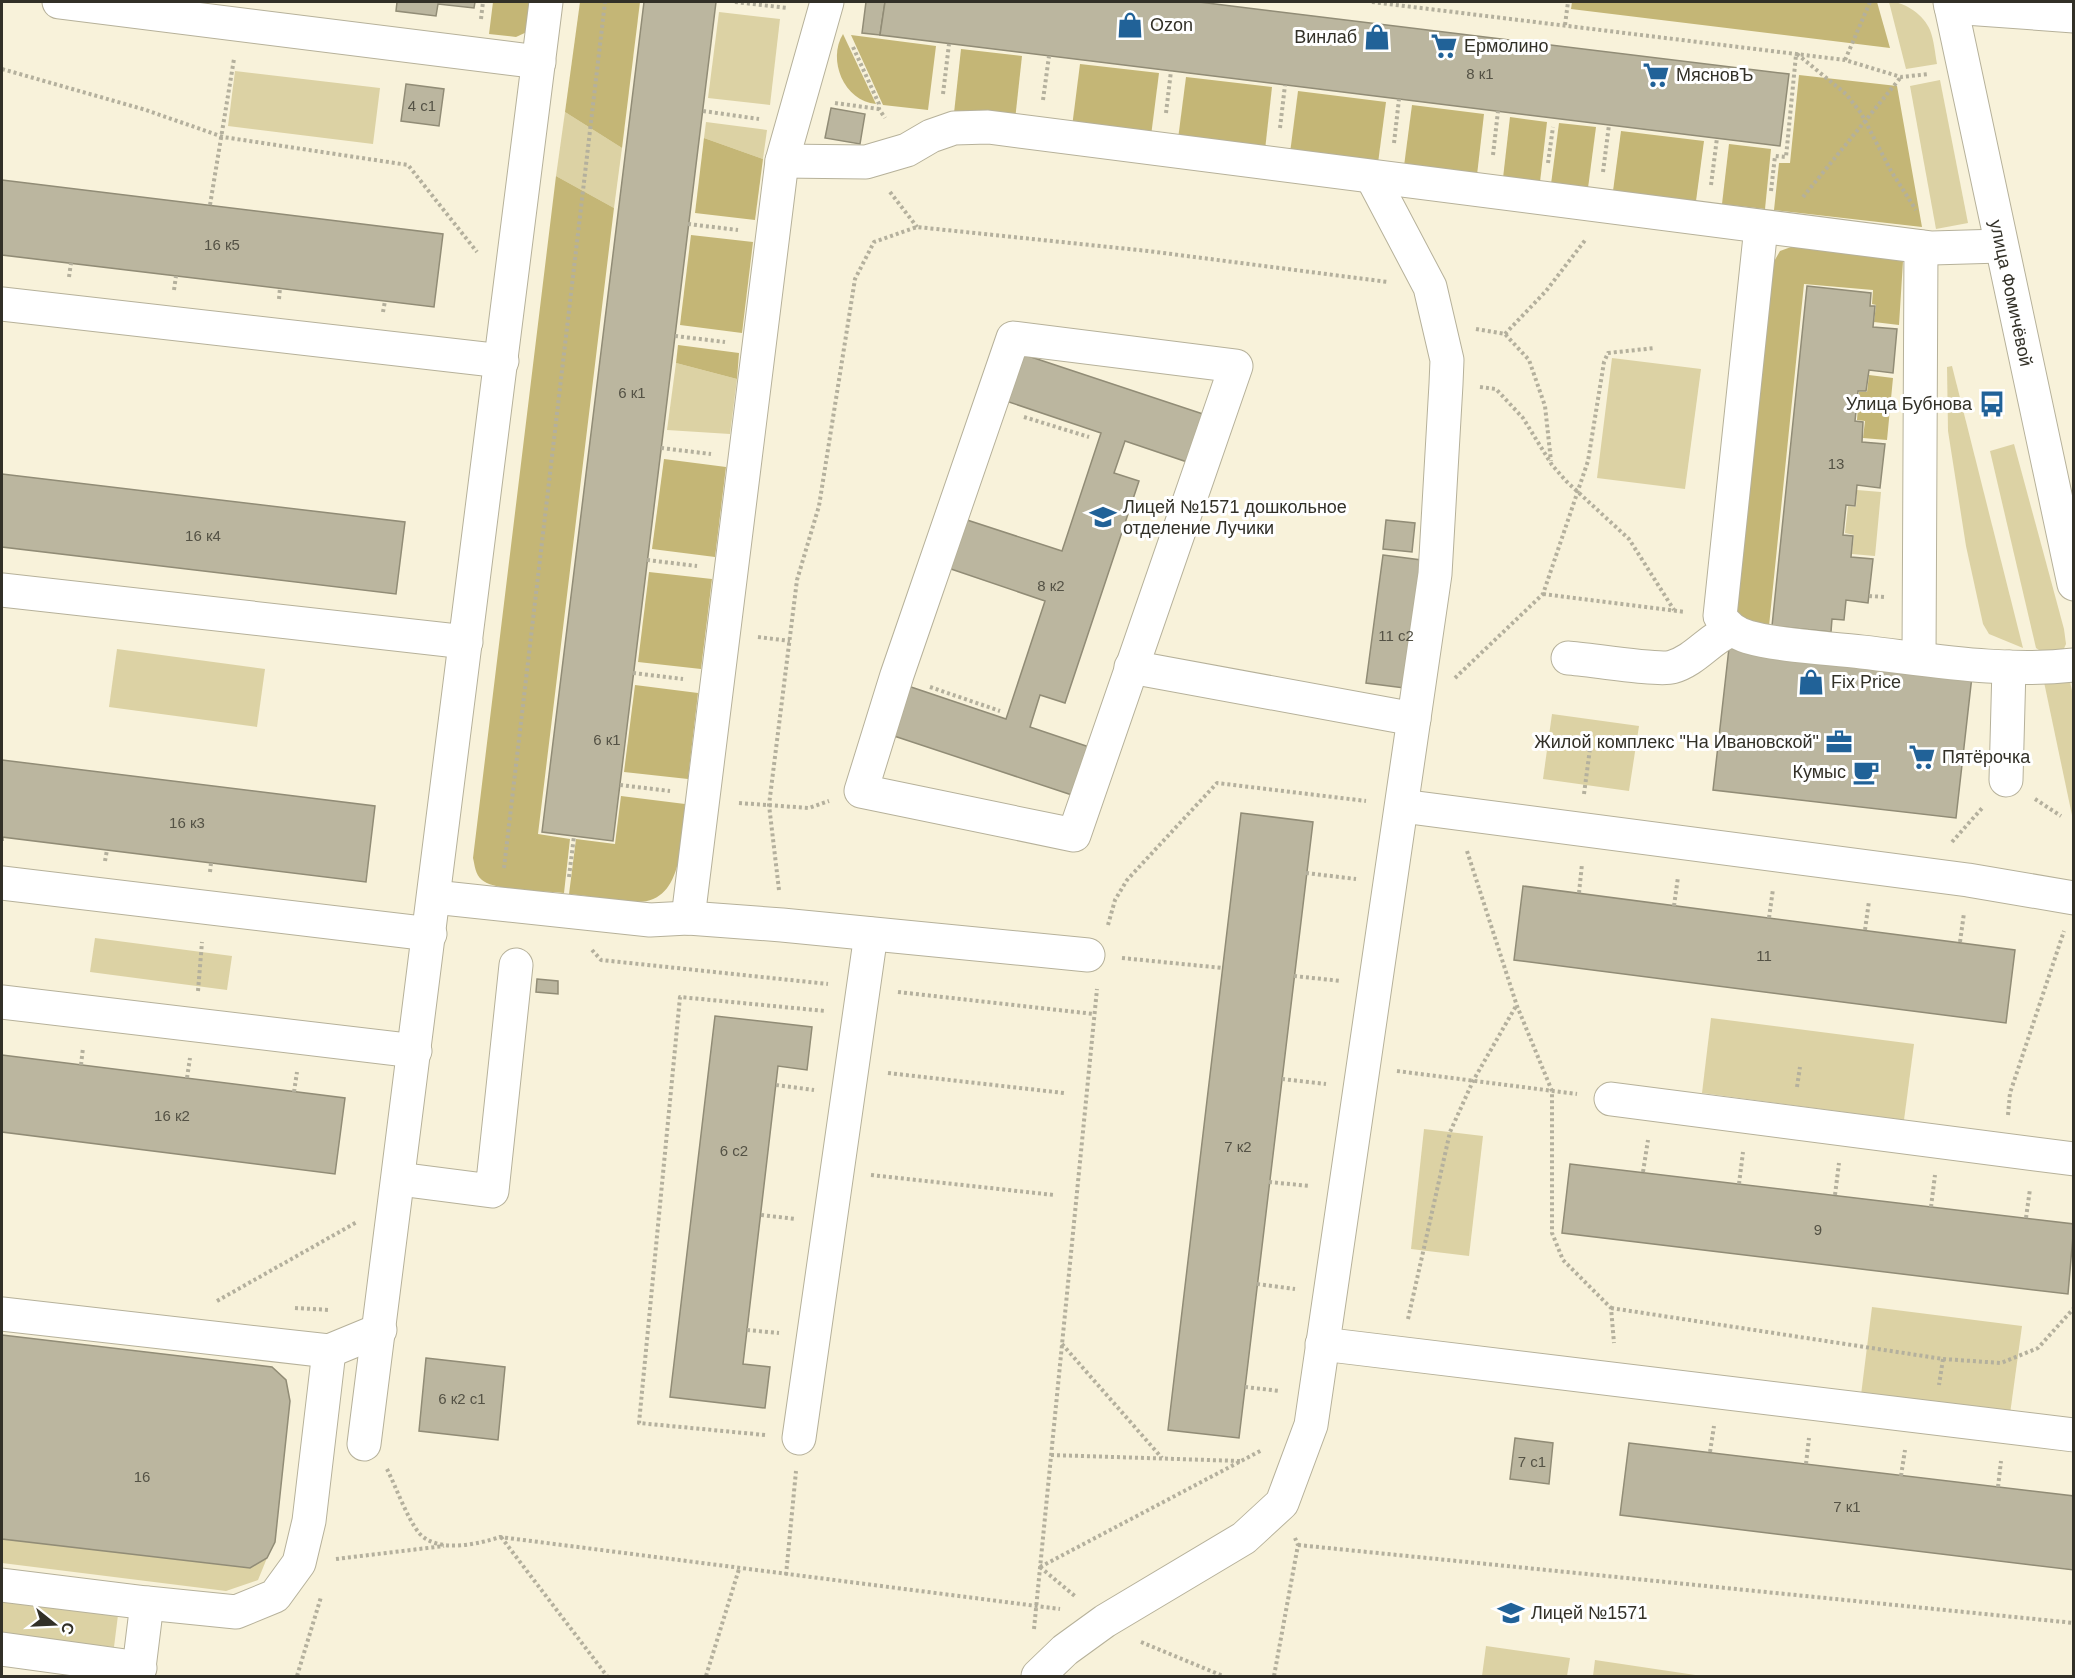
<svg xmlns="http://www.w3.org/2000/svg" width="2075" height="1678" viewBox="0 0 2075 1678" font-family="Arial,sans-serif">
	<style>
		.green { fill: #dcd2a4 }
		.forest { fill: #c4b676 }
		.building { fill: #bbb69f; stroke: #918c76; stroke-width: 1.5 }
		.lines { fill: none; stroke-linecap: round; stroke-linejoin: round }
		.minor-casing { stroke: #b6b19a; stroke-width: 35 }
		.path { stroke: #b4b09d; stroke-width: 4; stroke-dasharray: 3 3; stroke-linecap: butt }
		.minor { stroke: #fff; stroke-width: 33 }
		.labels { text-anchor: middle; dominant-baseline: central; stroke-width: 6; stroke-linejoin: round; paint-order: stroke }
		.number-label { font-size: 15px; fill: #545245 }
		.poi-label { font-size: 18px; fill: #323027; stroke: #fff; text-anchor: start }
		.street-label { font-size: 18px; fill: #323027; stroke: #fff }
	</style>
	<rect width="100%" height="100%" fill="#f8f2da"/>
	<!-- green -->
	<g class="green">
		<path d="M 1889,2 C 1904,1 1924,15 1930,30 C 1934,40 1935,53 1937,64 L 1906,69 Z"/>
		<path d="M 719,12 L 780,19 L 770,105 L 708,98 Z"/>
		<path d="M 235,71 L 380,88 L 373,144 L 228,126 Z"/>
		<path d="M 1940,80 L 1968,223 L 1936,229 L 1910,86 Z"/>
		<path d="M 565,112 L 622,148 L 614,208 L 556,176 Z"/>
		<path d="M 706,122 L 767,130 L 763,159 L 704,138 Z"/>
		<path d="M 1612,358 L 1701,369 L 1685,489 L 1597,478 Z"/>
		<path d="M 676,363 L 737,379 L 730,434 L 667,430 Z"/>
		<path d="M 1952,366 L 2023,648 L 1989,634 L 1983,624 L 1966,546 L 1948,431 L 1947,367 Z"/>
		<path d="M 2014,444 L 2064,629 L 2066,644 L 2062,653 L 2042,652 L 2036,648 L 1990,451 Z"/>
		<path d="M 1857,490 L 1881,492 L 1875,556 L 1852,554 L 1854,535 L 1845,533 L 1848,506 L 1856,507 Z"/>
		<path d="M 117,649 L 265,669 L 257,727 L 109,707 Z"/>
		<path d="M 2069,677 L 2074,700 L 2073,820 L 2044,682 Z"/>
		<path d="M 1552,714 L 1639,726 L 1629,791 L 1543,779 Z"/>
		<path d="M 95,938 L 232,956 L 227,990 L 90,972 Z"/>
		<path d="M 1711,1018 L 1914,1044 L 1904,1120 L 1702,1093 Z"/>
		<path d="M 1424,1129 L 1483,1136 L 1469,1256 L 1411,1249 Z"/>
		<path d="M 1872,1307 L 2022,1326 L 2010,1414 L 1861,1395 Z"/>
		<path d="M 2,1539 L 250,1568 L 267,1558 L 258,1580 L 226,1591 L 2,1563 Z"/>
		<path d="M 2,1602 L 118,1615 L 114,1647 L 22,1638 L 2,1632 Z"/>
		<path d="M 1486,1646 L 1570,1658 L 1567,1676 L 1482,1676 Z"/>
		<path d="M 1595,1660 L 1702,1676 L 1593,1676 Z"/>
	</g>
	<!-- forest -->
	<g class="forest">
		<path d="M 493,2 L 534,2 L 529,31 L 516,37 L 489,34 Z"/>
		<path d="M 580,2 L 640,2 L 622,148 L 565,112 Z"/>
		<path d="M 1572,2 L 1877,2 L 1890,48 L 1571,9 Z"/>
		<path d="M 843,34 L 876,104 C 844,101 827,60 843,34 Z"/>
		<path d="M 851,35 L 936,46 L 928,110 L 883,105 Z"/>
		<path d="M 961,49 L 1022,56 L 1015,120 L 954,113 Z"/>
		<path d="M 1080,64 L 1159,73 L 1151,136 L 1072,127 Z"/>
		<path d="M 1799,75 L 1897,86 L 1922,227 L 1774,210 L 1779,163 L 1790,163 Z"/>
		<path d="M 1186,77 L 1272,87 L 1265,150 L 1178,139 Z"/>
		<path d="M 1298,91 L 1386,102 L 1378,163 L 1290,153 Z"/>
		<path d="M 1412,105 L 1484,114 L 1477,175 L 1404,166 Z"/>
		<path d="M 1510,117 L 1547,122 L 1540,182 L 1503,178 Z"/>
		<path d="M 1559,123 L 1596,127 L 1588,188 L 1551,184 Z"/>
		<path d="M 1621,131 L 1704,141 L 1696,201 L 1613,191 Z"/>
		<path d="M 704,138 L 763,159 L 755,220 L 695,213 Z"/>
		<path d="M 1729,144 L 1771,149 L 1765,209 L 1722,204 Z"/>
		<path d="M 556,176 L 614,208 L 538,834 L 570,839 L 564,893 C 545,891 495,891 482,880 C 475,874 475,866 473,858 Z"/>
		<path d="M 691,235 L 753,242 L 742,333 L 680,325 Z"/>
		<path d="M 1791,247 L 1898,258 L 1903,261 L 1899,325 L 1874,322 L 1876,305 L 1872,304 L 1873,290 L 1804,284 L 1769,626 L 1746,624 L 1734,609 L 1772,265 L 1780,251 Z"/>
		<path d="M 678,345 L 739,353 L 737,379 L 676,363 Z"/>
		<path d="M 1869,375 L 1893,378 L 1887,440 L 1863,438 L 1865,421 L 1857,420 L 1859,392 L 1867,392 Z"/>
		<path d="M 664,459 L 726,467 L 715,557 L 652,549 Z"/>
		<path d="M 649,572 L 712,579 L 701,669 L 638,662 Z"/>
		<path d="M 635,685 L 698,693 L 688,779 L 624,772 Z"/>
		<path d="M 621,796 L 685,804 C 681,835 685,902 638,902 C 616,902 592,896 569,894 L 576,839 L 615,844 Z"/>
	</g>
	<!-- building -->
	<g class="building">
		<path d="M 397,2 L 475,2 L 474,8 L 438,4 L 436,16 L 396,11 Z"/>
		<path d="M 644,2 L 716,2 L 613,841 L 542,832 Z"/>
		<path d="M 866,2 L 885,2 L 880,35 L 862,33 Z"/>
		<path d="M 885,2 L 1199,2 L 1789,74 L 1780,146 L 880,35 Z"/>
		<path d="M 406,84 L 444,89 L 439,126 L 401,121 Z"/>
		<path d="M 831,108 L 865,114 L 860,144 L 825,138 Z"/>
		<path d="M 2,180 L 443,234 L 434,307 L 2,255 Z"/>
		<path d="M 1807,286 L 1871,293 L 1870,306 L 1875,306 L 1873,327 L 1897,329 L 1893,373 L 1869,370 L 1866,391 L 1858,391 L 1855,421 L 1863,422 L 1862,442 L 1885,444 L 1880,488 L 1857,485 L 1855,506 L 1846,505 L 1843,535 L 1853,536 L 1851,557 L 1873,559 L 1868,603 L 1846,600 L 1844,620 L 1832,619 L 1831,632 L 1772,626 Z"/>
		<path d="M 1019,353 L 1209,416 L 1193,464 L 1125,441 L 1114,473 L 1139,481 L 1065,703 L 1040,695 L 1030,727 L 1098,750 L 1081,798 L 891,735 L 908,686 L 1006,719 L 1045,601 L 948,568 L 964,519 L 1062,551 L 1101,433 L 1003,400 Z"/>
		<path d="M 2,474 L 405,522 L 396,594 L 2,547 Z"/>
		<path d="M 1386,520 L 1415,523 L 1412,552 L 1383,549 Z"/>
		<path d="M 1383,555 L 1429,561 L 1412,689 L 1366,683 Z"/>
		<path d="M 1729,648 L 1972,676 L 1956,818 L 1713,790 Z"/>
		<path d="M 2,760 L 375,806 L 366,882 L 2,837 Z"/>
		<path d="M 1241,813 L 1313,822 L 1239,1438 L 1168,1430 Z"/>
		<path d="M 1523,886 L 2015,950 L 2006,1023 L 1514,960 Z"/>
		<path d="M 537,979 L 558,981 L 558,994 L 536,992 Z"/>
		<path d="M 715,1016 L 812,1027 L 807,1070 L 778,1066 L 743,1364 L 770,1367 L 765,1408 L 670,1397 Z"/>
		<path d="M 2,1055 L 345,1098 L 335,1174 L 2,1132 Z"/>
		<path d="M 1570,1164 L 2074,1224 L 2068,1294 L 1562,1233 Z"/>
		<path d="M 2,1335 L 272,1367 L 286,1380 L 290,1401 L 275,1542 L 267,1558 L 250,1568 L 2,1539 Z"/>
		<path d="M 426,1358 L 505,1367 L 498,1440 L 419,1431 Z"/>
		<path d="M 1515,1438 L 1553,1443 L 1549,1484 L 1510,1479 Z"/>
		<path d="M 1629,1443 L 2074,1496 L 2074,1570 L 1620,1515 Z"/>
	</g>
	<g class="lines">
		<!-- minor casing -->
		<g class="minor-casing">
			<g id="minor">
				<path d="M 59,2 L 539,62"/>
				<path d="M 1950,2 L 2074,584"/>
				<path d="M 1951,7 L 2074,16"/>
				<path d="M 782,161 L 866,162 L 907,150 L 931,136 L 954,128 L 988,127 L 1932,248 L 2001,246"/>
				<path d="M 1761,227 L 1720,616 C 1727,627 1735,633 1748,637 C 1779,646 1829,648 1862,652 C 1932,660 2004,673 2074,665"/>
				<path d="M 2,304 L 502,361"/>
				<path d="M 1013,338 L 1236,366 L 1074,835 L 861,791 L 897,675 Z"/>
				<path d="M 2,590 L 466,642"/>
				<path d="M 1568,658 C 1587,659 1658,671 1672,667 C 1696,660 1709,639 1731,630"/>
				<path d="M 1919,658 L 1921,247"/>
				<path d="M 1131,667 L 1414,719"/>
				<path d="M 2006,780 L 2009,667"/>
				<path d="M 1402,806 L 1968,880 L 2074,898"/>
				<path d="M 2,883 L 430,934"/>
				<path d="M 434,897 L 650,920 L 688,918 L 782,925 L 1088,955"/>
				<path d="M 688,918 L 782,161 L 827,2"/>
				<path d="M 2,1002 L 415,1051"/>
				<path d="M 1611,1099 L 2074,1159"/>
				<path d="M 399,1179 L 492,1191 L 516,965"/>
				<path d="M 2,1314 L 329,1351 L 380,1330"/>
				<path d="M 1322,1344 L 2074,1435"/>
				<path d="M 799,1438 L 871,934"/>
				<path d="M 364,1444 L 546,2"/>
				<path d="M 2,1585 L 147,1603 L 138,1676"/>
				<path d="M 147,1603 L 236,1612 L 275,1596 L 299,1563 L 309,1521 L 329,1351"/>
				<path d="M 2,1649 L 140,1668"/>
				<path d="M 1038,1676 L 1065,1650 L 1105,1621 L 1244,1538 L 1282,1503 L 1311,1425 L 1435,574 L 1446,384 L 1447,360 L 1430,287 L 1372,177"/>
			</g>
		</g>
		<!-- path -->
		<g class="path">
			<path d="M 735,2 L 788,8"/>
			<path d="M 1372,2 L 1845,60 L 1901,77 L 1929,74"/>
			<path d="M 481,19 L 483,2"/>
			<path d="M 1565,25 L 1568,2"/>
			<path d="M 853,47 L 879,104 L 879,109 L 885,118"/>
			<path d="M 1797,54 L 1846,94 L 1861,113 L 1891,171 L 1916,210"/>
			<path d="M 1845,60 L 1870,2"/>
			<path d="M 2,69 L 146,110 L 223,137 L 408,165 L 477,252"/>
			<path d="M 943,94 L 949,44"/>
			<path d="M 1043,100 L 1049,56"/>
			<path d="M 835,103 L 879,109"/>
			<path d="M 703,111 L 759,119"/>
			<path d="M 1166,113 L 1171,71"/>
			<path d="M 1280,128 L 1285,85"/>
			<path d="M 1394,143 L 1399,99"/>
			<path d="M 1493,155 L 1498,111"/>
			<path d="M 1548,163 L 1553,127"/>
			<path d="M 1603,172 L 1609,125"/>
			<path d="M 1711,185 L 1717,138"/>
			<path d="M 1771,191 L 1775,156 L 1786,157 L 1796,55"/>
			<path d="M 890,192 L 917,227"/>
			<path d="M 1803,197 L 1901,77"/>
			<path d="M 210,205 L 234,59"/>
			<path d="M 688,224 L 738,230"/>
			<path d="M 69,277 L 71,263"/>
			<path d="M 174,290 L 176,276"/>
			<path d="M 279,299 L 280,288"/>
			<path d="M 383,312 L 385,301"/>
			<path d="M 1476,329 L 1505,334 L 1529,360 L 1545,406 L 1551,461"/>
			<path d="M 1505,334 L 1546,291 L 1586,239"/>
			<path d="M 675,336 L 725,342"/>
			<path d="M 1480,387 L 1496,389 L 1523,418 L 1552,465 L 1566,481 L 1629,539 L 1674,610"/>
			<path d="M 1024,417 L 1089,437"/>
			<path d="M 661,448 L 711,454"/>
			<path d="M 647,560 L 697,566"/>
			<path d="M 1543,594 L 1685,612"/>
			<path d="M 1869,596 L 1885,597"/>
			<path d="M 758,637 L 790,641"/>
			<path d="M 633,673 L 683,679"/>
			<path d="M 1455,678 L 1543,594 L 1588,461 L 1604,362 L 1608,353 L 1655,348"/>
			<path d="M 930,687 L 1000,711"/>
			<path d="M 620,785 L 670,791"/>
			<path d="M 1584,794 L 1591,741"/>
			<path d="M 2035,799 L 2061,816"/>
			<path d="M 739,803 L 809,808 L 829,801"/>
			<path d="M 2,841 L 2,837"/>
			<path d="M 1952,842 L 1983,807"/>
			<path d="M 1467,851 L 1517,1006 L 1552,1091 L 1552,1233 L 1563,1260 L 1611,1308 L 1614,1343"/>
			<path d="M 105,861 L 107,850"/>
			<path d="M 504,868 L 605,2"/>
			<path d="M 210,872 L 211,863"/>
			<path d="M 1306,873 L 1356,879"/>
			<path d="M 569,877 L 574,836"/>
			<path d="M 779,890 L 769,805 L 797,580 L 819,506 L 855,279 L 874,242 L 917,227 L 1148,251 L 1388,282"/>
			<path d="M 1579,893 L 1582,864"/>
			<path d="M 1674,906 L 1678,877"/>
			<path d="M 1769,918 L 1773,889"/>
			<path d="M 1108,925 L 1115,900 L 1127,880 L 1217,783 L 1366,801"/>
			<path d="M 1865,930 L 1869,901"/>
			<path d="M 1960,942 L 1964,913"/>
			<path d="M 592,950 L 601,960 L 828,984"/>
			<path d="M 1122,958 L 1223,968"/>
			<path d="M 1294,976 L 1341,981"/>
			<path d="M 198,991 L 202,942"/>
			<path d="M 898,992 L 1094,1014"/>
			<path d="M 81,1065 L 83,1048"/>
			<path d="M 1397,1071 L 1577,1094"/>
			<path d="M 888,1073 L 1064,1093"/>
			<path d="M 187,1078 L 190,1058"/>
			<path d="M 1282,1079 L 1326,1084"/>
			<path d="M 776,1085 L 814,1090"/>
			<path d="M 1797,1087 L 1800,1067"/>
			<path d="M 294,1092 L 297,1072"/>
			<path d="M 2008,1115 L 2010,1093 L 2064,931"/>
			<path d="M 1643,1172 L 1648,1140"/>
			<path d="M 871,1175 L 1054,1195"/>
			<path d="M 1269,1182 L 1310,1186"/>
			<path d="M 1739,1184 L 1743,1152"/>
			<path d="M 1835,1195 L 1839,1163"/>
			<path d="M 1931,1207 L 1935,1175"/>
			<path d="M 761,1215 L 796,1219"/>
			<path d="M 2026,1218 L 2030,1189"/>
			<path d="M 1257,1284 L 1295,1289"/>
			<path d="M 217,1301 L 357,1222"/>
			<path d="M 295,1308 L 330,1310"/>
			<path d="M 1611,1308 L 1943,1359 L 1939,1385"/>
			<path d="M 1408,1319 L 1450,1132 L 1473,1081 L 1516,1006"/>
			<path d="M 747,1330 L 779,1333"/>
			<path d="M 1062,1344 L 1162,1458"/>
			<path d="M 1943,1359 L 2001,1363 L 2038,1348 L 2074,1308"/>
			<path d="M 1245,1387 L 1280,1391"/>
			<path d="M 765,1435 L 639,1423 L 680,997 L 825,1011"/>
			<path d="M 1710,1452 L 1714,1426"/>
			<path d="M 1051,1455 L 1240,1461"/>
			<path d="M 1806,1464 L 1809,1438"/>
			<path d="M 387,1469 C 396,1487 407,1518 419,1533 C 438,1554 478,1544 500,1537 L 1060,1609"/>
			<path d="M 1901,1476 L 1905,1450"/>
			<path d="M 1998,1487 L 2001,1461"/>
			<path d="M 501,1537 L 607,1676"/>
			<path d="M 1298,1545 L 2074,1623"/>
			<path d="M 336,1559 L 444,1546"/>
			<path d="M 1040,1567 L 1262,1450"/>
			<path d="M 1040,1567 L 1076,1597"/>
			<path d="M 786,1575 L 796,1471"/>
			<path d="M 1034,1629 L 1097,989"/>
			<path d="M 1141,1642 L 1223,1676"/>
			<path d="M 297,1676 L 321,1597"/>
			<path d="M 706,1676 L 739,1569"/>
			<path d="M 1274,1676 L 1298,1545 L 1295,1538"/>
		</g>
		<!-- minor -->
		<use href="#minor" class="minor"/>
	</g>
	<!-- icons -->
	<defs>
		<g id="shop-bare" transform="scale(2.07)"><path d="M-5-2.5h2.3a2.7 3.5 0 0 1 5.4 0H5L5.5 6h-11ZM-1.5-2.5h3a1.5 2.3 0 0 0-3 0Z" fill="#216298" stroke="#fff" stroke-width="2.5" paint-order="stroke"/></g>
		<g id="supermarket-bare" transform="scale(2.07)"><path d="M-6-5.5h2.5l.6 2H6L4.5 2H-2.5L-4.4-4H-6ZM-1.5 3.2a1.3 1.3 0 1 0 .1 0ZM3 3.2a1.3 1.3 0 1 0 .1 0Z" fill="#216298" stroke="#fff" stroke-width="2.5" paint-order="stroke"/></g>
		<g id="bus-bare" transform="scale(2.07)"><path d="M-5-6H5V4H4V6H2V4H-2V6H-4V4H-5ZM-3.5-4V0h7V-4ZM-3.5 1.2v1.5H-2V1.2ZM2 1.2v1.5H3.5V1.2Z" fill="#216298" stroke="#fff" stroke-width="2.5" paint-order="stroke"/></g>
		<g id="school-bare" transform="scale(2.07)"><path d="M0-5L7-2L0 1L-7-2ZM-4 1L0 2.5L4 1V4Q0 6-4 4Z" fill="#216298" stroke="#fff" stroke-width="2.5" paint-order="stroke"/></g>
		<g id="office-bare" transform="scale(2.07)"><path d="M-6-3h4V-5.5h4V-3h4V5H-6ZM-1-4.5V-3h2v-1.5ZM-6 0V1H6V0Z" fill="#216298" stroke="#fff" stroke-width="2.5" paint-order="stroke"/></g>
		<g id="cafe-bare" transform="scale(2.07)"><path d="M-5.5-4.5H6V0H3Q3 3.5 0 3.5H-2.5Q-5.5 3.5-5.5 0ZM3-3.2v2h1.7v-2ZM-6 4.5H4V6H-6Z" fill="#216298" stroke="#fff" stroke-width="2.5" paint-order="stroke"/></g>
	</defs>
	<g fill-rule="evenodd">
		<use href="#shop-bare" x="1130" y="25"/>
		<use href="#shop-bare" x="1377" y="37"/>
		<use href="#supermarket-bare" x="1444" y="46"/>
		<use href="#supermarket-bare" x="1656" y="75"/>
		<use href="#bus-bare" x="1992" y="404"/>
		<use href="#school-bare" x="1103" y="517"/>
		<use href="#shop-bare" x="1811" y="682"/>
		<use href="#office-bare" x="1839" y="742"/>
		<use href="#supermarket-bare" x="1922" y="757"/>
		<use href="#cafe-bare" x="1866" y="772"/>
		<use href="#school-bare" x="1511" y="1613"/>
	</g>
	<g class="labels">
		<!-- number labels -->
		<g class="number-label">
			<text x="1480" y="73">8 к1</text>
			<text x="422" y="105">4 с1</text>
			<text x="222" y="244">16 к5</text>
			<text x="632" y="392">6 к1</text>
			<text x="1836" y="463">13</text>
			<text x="203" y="535">16 к4</text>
			<text x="1051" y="585">8 к2</text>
			<text x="1396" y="635">11 с2</text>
			<text x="607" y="739">6 к1</text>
			<text x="187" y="822">16 к3</text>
			<text x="1764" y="955">11</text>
			<text x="172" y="1115">16 к2</text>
			<text x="1238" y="1146">7 к2</text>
			<text x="734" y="1150">6 с2</text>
			<text x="1818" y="1229">9</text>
			<text x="462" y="1398">6 к2 с1</text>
			<text x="1532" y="1461">7 с1</text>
			<text x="142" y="1476">16</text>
			<text x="1847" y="1506">7 к1</text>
		</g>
		<!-- poi labels -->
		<g class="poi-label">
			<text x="1150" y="25">Ozon</text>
			<text x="1357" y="37" text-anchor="end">Винлаб</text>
			<text x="1464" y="46">Ермолино</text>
			<text x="1676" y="75">МясновЪ</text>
			<text x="1972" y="404" text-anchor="end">Улица Бубнова</text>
			<text x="1123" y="507">Лицей №1571 дошкольное<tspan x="1123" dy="21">отделение Лучики</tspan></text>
			<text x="1831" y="682">Fix Price</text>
			<text x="1819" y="742" text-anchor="end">Жилой комплекс "На Ивановской"</text>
			<text x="1942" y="757">Пятёрочка</text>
			<text x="1846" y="772" text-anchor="end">Кумыс</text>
			<text x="1531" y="1613">Лицей №1571</text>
		</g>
		<!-- street labels -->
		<g class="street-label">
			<text transform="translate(2011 293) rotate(78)">улица Фомичёвой</text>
		</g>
	</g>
	<!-- border -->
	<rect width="2075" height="1678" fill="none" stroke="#323027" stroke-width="6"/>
	<!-- north arrow -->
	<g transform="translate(54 1624) rotate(108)" stroke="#ffffff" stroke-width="4.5" paint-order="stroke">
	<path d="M0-4.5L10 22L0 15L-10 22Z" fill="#323027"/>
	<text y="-9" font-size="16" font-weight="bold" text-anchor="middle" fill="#323027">С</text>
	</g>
</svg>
